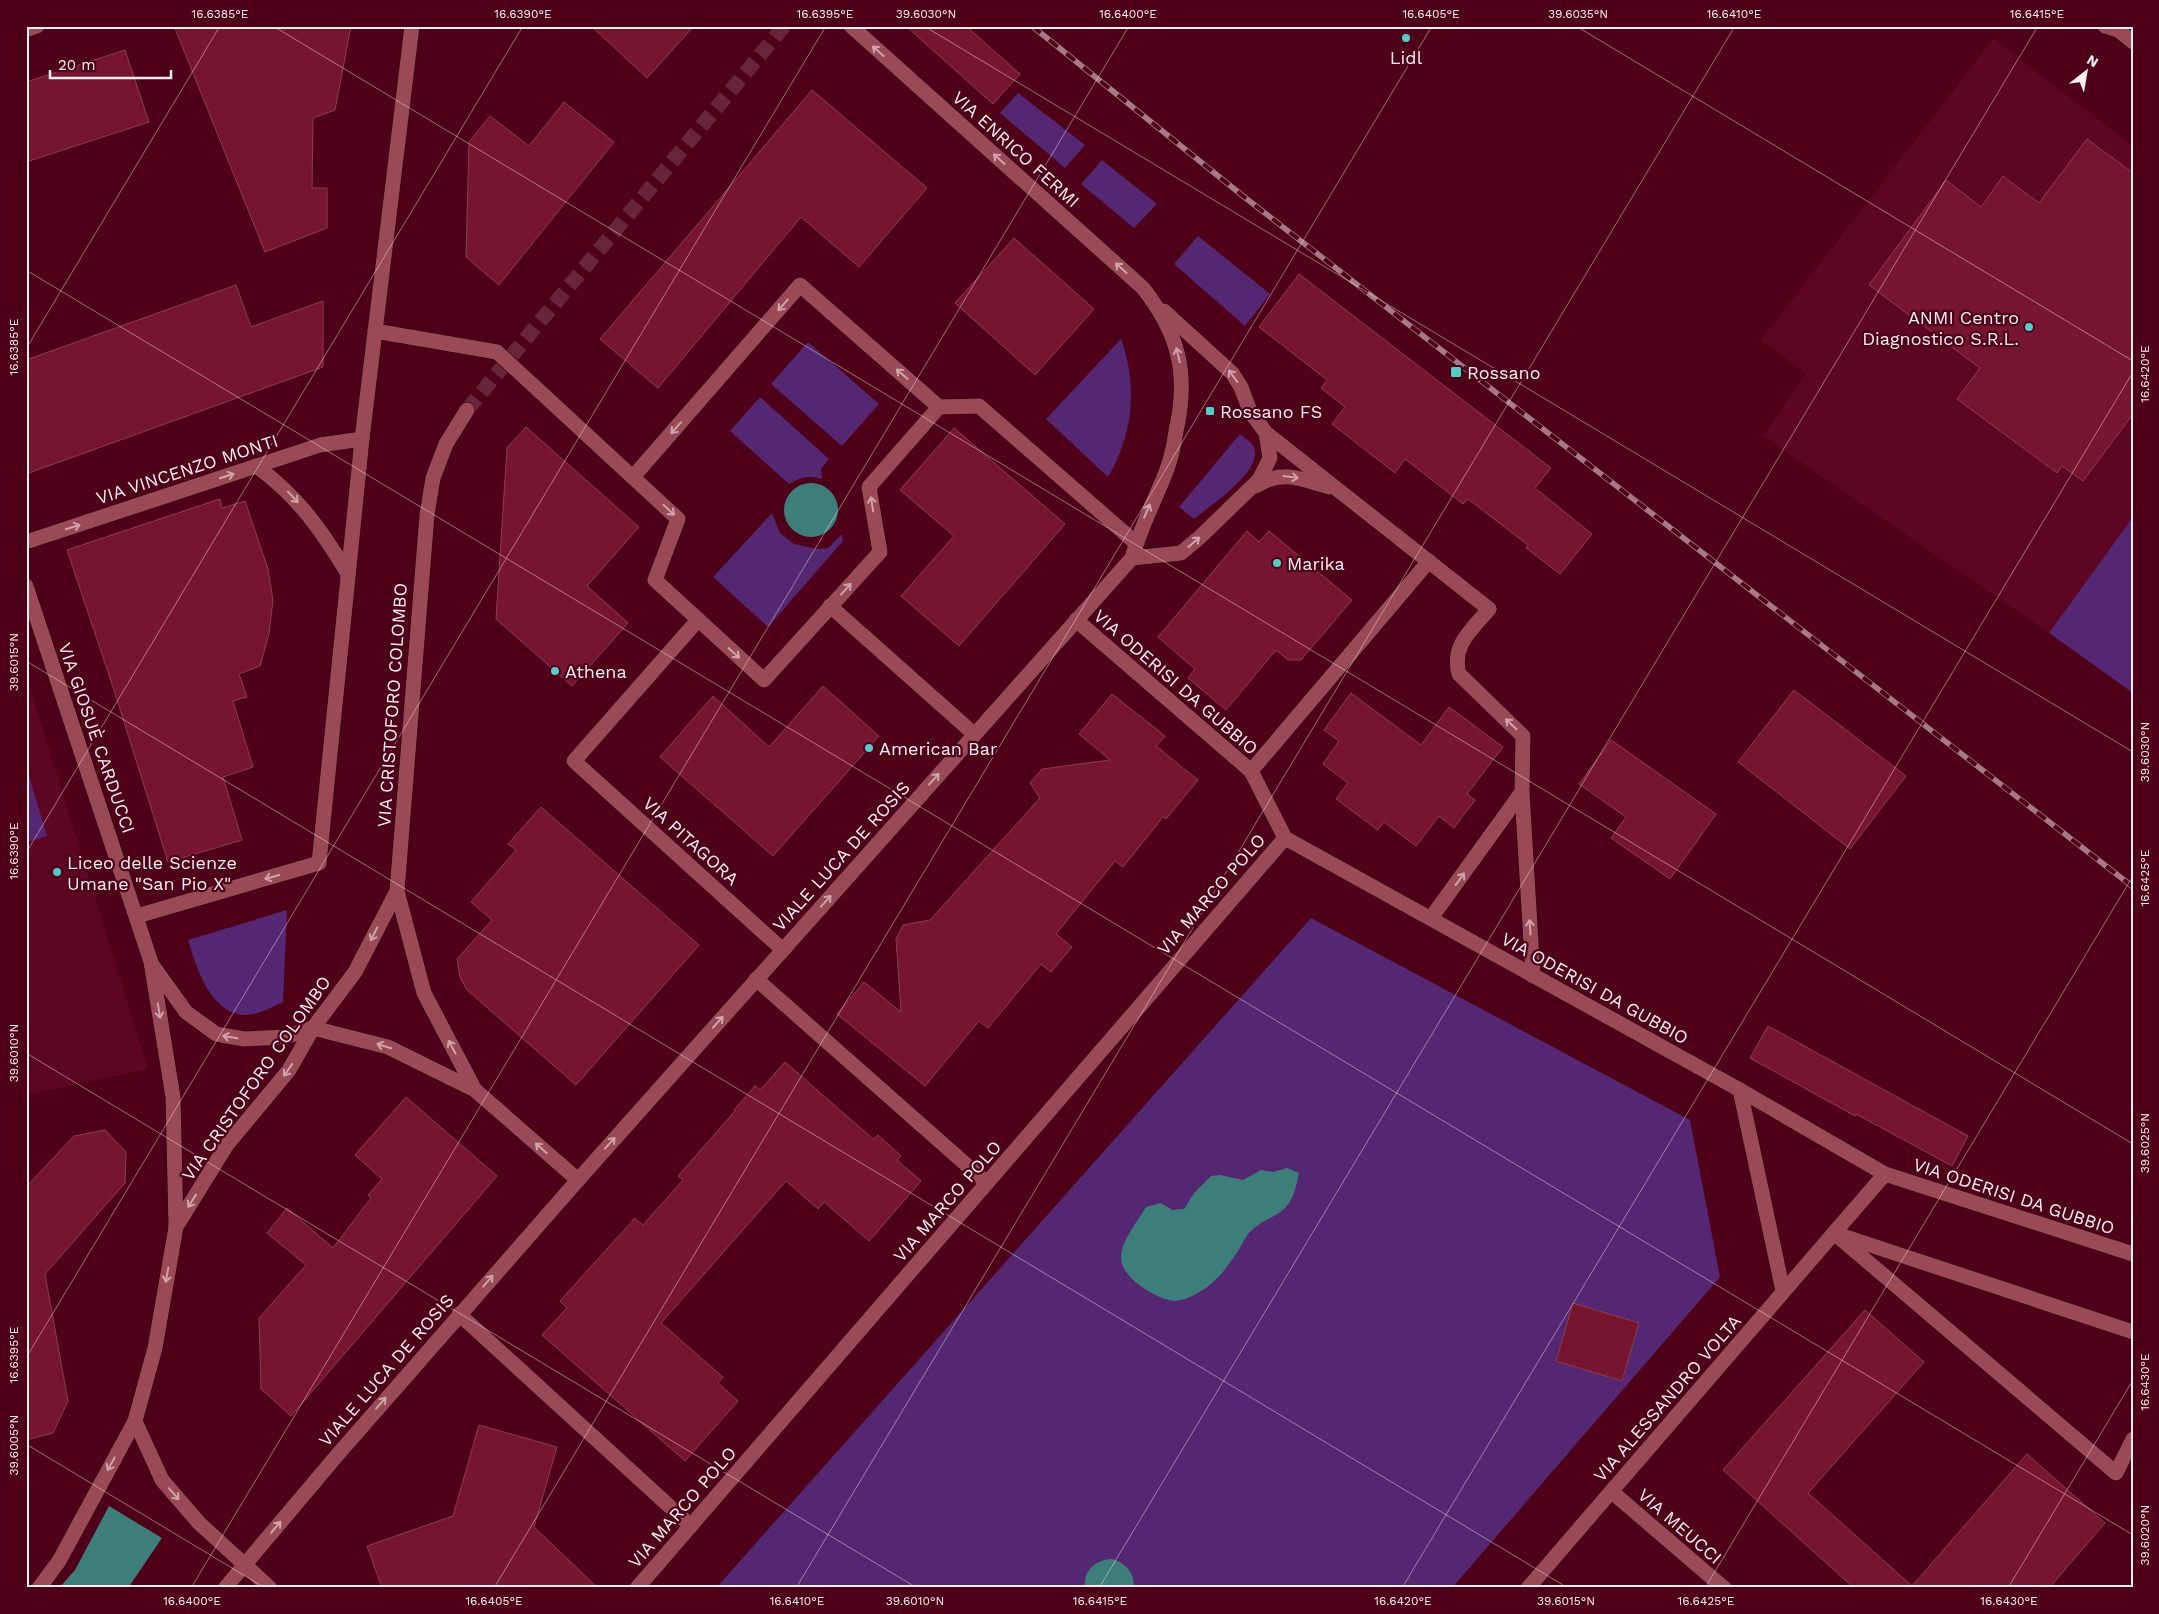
<svg xmlns="http://www.w3.org/2000/svg" width="2159" height="1614" viewBox="0 0 2159 1614" font-family="'Work Sans',sans-serif">
	<style>
		.built { fill: #5d0623 }
		.green { fill: #552671 }
		.water { fill: #3e7e7a }
		.building { fill: #761530; stroke: #8d3e4c }
		.lines { fill: none; stroke-linecap: round; stroke-linejoin: round }
		.secondary-tunnel { stroke: #682439; stroke-width: 15; stroke-dasharray: 15 8; stroke-linecap: butt }
		.service-casing { stroke: #250108; stroke-width: 16 }
		.minor-casing { stroke: #250108; stroke-width: 16 }
		.tertiary-casing { stroke: #250108; stroke-width: 16 }
		.secondary-casing { stroke: #250108; stroke-width: 16 }
		.service { stroke: #9a4957; stroke-width: 15 }
		.minor { stroke: #9a4957; stroke-width: 15 }
		.tertiary { stroke: #9a4957; stroke-width: 15 }
		.secondary { stroke: #9a4957; stroke-width: 15 }
		.rail-casing { stroke: #a57a87; stroke-width: 5.5 }
		.rail { stroke: #4e0019; stroke-width: 4; stroke-dasharray: 11; stroke-linecap: butt }
		.oneway { stroke: #cea4ab }
		.ticks { fill: none; stroke: #f9eff0; stroke-width: 1; stroke-opacity: 0.45 }
		.poi-dot { fill: #54cdc8; stroke: #4e0019; stroke-width: 2 }
		.labels { text-anchor: middle; dominant-baseline: central; stroke-width: 4.5; stroke-linejoin: round; paint-order: stroke }
		.poi-label { font-size: 18px; fill: #f9eff0; stroke: #4e0019; text-anchor: start }
		.street-label { font-size: 18px; fill: #f9eff0; stroke: #4e0019 }
		.neatline { fill: none; stroke: #f9eff0; stroke-width: 2 }
		.ticks-label { font-size: 12px; text-anchor: middle; fill: #f9eff0 }
	</style>
	<rect width="100%" height="100%" fill="#4e0019"/>
	<!-- built -->
	<g class="built">
		<path d="M 1993,39 L 2133,146 L 2133,517 L 2049,633 L 1763,436 L 1806,374 L 1761,340 Z"/>
		<path d="M 26,674 L 148,1069 L 26,1095 Z"/>
	</g>
	<!-- green -->
	<g class="green">
		<path d="M 1018,93 L 1085,145 L 1065,168 L 1000,113 Z"/>
		<path d="M 1102,160 L 1157,204 L 1134,228 L 1081,184 Z"/>
		<path d="M 1198,236 L 1270,294 L 1245,326 L 1174,264 Z"/>
		<path d="M 1121,339 C 1138,385 1133,435 1108,477 L 1046,419 Z"/>
		<path d="M 808,342 L 879,404 L 842,446 L 771,384 Z"/>
		<path d="M 760,397 L 829,459 L 821,469 L 822,479 C 809,475 801,477 789,484 L 730,431 Z"/>
		<path d="M 1240,434 C 1245,438 1252,442 1254,448 C 1263,471 1210,506 1194,519 L 1179,507 Z"/>
		<path d="M 772,513 L 780,533 L 794,544 L 817,549 L 828,548 L 842,534 L 843,541 L 768,627 L 713,577 Z"/>
		<path d="M 2133,517 L 2133,693 L 2049,633 Z"/>
		<path d="M 26,766 L 47,836 L 26,842 Z"/>
		<path d="M 287,910 L 283,1002 C 271,1007 259,1015 246,1015 C 211,1015 196,967 188,940 Z"/>
		<path d="M 1311,918 L 1690,1120 L 1720,1277 L 1452,1588 L 716,1588 Z"/>
	</g>
	<!-- water -->
	<g class="water">
		<circle cx="811" cy="510" r="27"/>
		<path d="M 1287,1168 L 1299,1173 C 1296,1188 1293,1204 1279,1213 C 1268,1220 1261,1221 1250,1232 C 1246,1236 1243,1242 1240,1248 C 1228,1266 1217,1283 1196,1294 C 1191,1297 1180,1301 1174,1301 C 1156,1299 1121,1278 1121,1258 C 1121,1241 1138,1221 1146,1207 L 1161,1203 L 1172,1210 L 1184,1209 L 1194,1193 L 1211,1176 L 1220,1175 L 1243,1180 L 1261,1170 L 1273,1172 Z"/>
		<path d="M 109,1506 L 162,1538 L 128,1588 L 59,1588 L 75,1570 Z"/>
		<path d="M 1112,1559 C 1126,1563 1134,1572 1134,1588 L 1085,1588 C 1083,1570 1095,1560 1112,1559 Z"/>
	</g>
	<!-- building -->
	<g class="building">
		<path d="M 174,26 L 351,26 L 335,110 L 313,118 L 312,188 L 327,188 L 327,228 L 265,252 Z"/>
		<path d="M 591,26 L 694,26 L 647,78 Z"/>
		<path d="M 906,26 L 966,26 L 1020,74 L 993,104 Z"/>
		<path d="M 125,50 L 149,122 L 26,162 L 26,82 Z"/>
		<path d="M 812,90 L 927,188 L 859,267 L 801,217 L 658,388 L 600,339 Z"/>
		<path d="M 564,102 L 614,142 L 499,285 L 466,257 L 469,142 L 490,116 L 529,146 Z"/>
		<path d="M 2087,139 L 2133,173 L 2133,414 L 2083,481 L 2062,466 L 2057,473 L 1957,399 L 1980,368 L 1869,285 L 1946,180 L 1981,207 L 2003,176 L 2039,203 Z"/>
		<path d="M 1014,238 L 1094,309 L 1035,375 L 955,303 Z"/>
		<path d="M 1299,274 L 1551,468 L 1535,488 L 1592,534 L 1560,574 L 1526,548 L 1528,545 L 1468,499 L 1463,504 L 1405,459 L 1395,473 L 1332,424 L 1345,407 L 1321,388 L 1327,380 L 1259,327 Z"/>
		<path d="M 236,285 L 251,327 L 323,301 L 323,367 L 26,474 L 26,360 Z"/>
		<path d="M 526,427 L 639,527 L 587,586 L 628,623 L 572,686 L 496,619 L 507,448 Z"/>
		<path d="M 954,428 L 1065,524 L 959,646 L 901,596 L 954,536 L 900,490 Z"/>
		<path d="M 220,499 L 222,508 L 245,501 L 268,569 L 273,600 L 269,634 L 260,666 L 239,674 L 247,697 L 233,701 L 253,767 L 223,777 L 242,840 L 168,862 L 114,690 L 67,550 Z"/>
		<path d="M 1247,531 L 1259,542 L 1269,531 L 1352,600 L 1301,660 L 1288,660 L 1276,650 L 1226,710 L 1188,678 L 1195,669 L 1158,637 Z"/>
		<path d="M 823,686 L 879,736 L 773,856 L 660,757 L 713,696 L 769,747 Z"/>
		<path d="M 1794,690 L 1906,776 L 1850,849 L 1738,762 Z"/>
		<path d="M 1351,693 L 1421,745 L 1449,707 L 1503,747 L 1467,794 L 1475,800 L 1454,828 L 1439,816 L 1416,846 L 1384,822 L 1378,830 L 1336,799 L 1348,783 L 1323,764 L 1339,741 L 1324,730 Z"/>
		<path d="M 1112,694 L 1165,736 L 1156,746 L 1198,780 L 1166,819 L 1163,817 L 1123,867 L 1115,861 L 1056,934 L 1072,947 L 1051,972 L 1041,964 L 988,1028 L 979,1021 L 925,1086 L 837,1014 L 864,982 L 901,1012 L 896,939 L 903,925 L 930,920 L 1040,798 L 1030,783 L 1042,769 L 1110,760 L 1079,734 Z"/>
		<path d="M 1611,740 L 1716,814 L 1670,879 L 1611,838 L 1626,817 L 1579,784 Z"/>
		<path d="M 541,807 L 699,945 L 576,1085 L 467,990 L 460,977 L 457,959 L 492,920 L 471,902 L 516,850 L 508,844 Z"/>
		<path d="M 1768,1026 L 1968,1136 L 1952,1166 L 1856,1114 L 1855,1116 L 1750,1058 Z"/>
		<path d="M 785,1062 L 873,1139 L 878,1135 L 901,1156 L 897,1160 L 921,1181 L 869,1241 L 824,1202 L 818,1209 L 786,1181 L 661,1323 L 723,1377 L 718,1383 L 738,1401 L 685,1461 L 542,1335 L 567,1308 L 560,1301 L 635,1218 L 643,1225 L 683,1180 L 678,1176 L 735,1111 L 734,1110 L 755,1086 L 760,1090 Z"/>
		<path d="M 406,1097 L 497,1176 L 291,1416 L 261,1389 L 259,1318 L 306,1265 L 267,1233 L 287,1208 L 333,1248 L 371,1198 L 368,1195 L 382,1179 L 355,1155 Z"/>
		<path d="M 105,1130 L 126,1152 L 125,1183 L 45,1274 L 68,1401 L 53,1433 L 26,1440 L 26,1187 L 74,1136 Z"/>
		<path d="M 1573,1303 L 1639,1323 L 1622,1381 L 1556,1361 Z"/>
		<path d="M 1865,1310 L 1924,1362 L 1808,1493 L 1912,1586 L 2027,1454 L 2105,1523 L 2049,1588 L 1854,1588 L 1723,1470 Z"/>
		<path d="M 479,1425 L 557,1447 L 534,1527 L 598,1588 L 382,1588 L 367,1546 L 453,1516 Z"/>
	</g>
	<g class="lines">
		<!-- secondary-tunnel -->
		<path class="secondary-tunnel" d="M 467,410 L 784,26"/>
		<!-- service casing -->
		<g class="service-casing">
			<path id="service" d="M 1834,1233 L 2116,1473 L 2133,1439"/>
		</g>
		<!-- minor casing -->
		<g class="minor-casing">
			<g id="minor">
				<path d="M 2105,26 L 2118,30 L 2133,42"/>
				<path d="M 375,331 L 497,352 L 678,519 L 655,580 L 764,680 L 880,552 L 869,487 L 939,407 L 979,406 L 1136,543"/>
				<path d="M 256,466 C 298,496 322,531 348,574"/>
				<path d="M 633,477 L 800,285 L 939,407"/>
				<path d="M 26,542 L 320,445 L 362,439"/>
				<path d="M 26,586 L 151,962 L 173,1097 L 176,1227"/>
				<path d="M 830,606 L 974,734"/>
				<path d="M 698,620 L 574,761 L 783,950"/>
				<path d="M 1076,620 L 1251,771 L 1285,838 L 1740,1090 L 1885,1174 L 2133,1254"/>
				<path d="M 1251,771 L 1429,561"/>
				<path d="M 1522,792 L 1533,976"/>
				<path d="M 137,916 L 319,863 L 362,439 L 412,26"/>
				<path d="M 1431,918 L 1522,792 L 1523,736 L 1459,674 C 1451,645 1472,630 1489,609"/>
				<path d="M 153,966 L 186,1012 L 216,1034 L 244,1039 L 285,1037 L 313,1028 L 388,1047 L 475,1090"/>
				<path d="M 756,979 L 987,1183"/>
				<path d="M 1740,1090 L 1783,1291"/>
				<path d="M 1885,1174 L 1834,1233 L 2133,1332"/>
				<path d="M 459,1314 L 691,1526"/>
				<path d="M 1612,1492 L 1724,1588"/>
				<path d="M 245,1565 L 270,1588"/>
				<path d="M 39,1588 L 59,1561 L 135,1421"/>
				<path d="M 637,1588 L 1285,838"/>
				<path d="M 1528,1588 L 1834,1233"/>
			</g>
		</g>
		<!-- tertiary casing -->
		<g class="tertiary-casing">
			<g id="tertiary">
				<path d="M 1164,311 L 1232,373 L 1241,387 L 1250,411 L 1266,433 L 1489,609"/>
				<path d="M 1256,486 C 1282,469 1301,479 1329,487"/>
				<path d="M 1132,558 L 1181,553 L 1200,537 L 1259,480 L 1270,458 L 1266,433"/>
				<path d="M 578,1180 L 1132,558 C 1141,526 1154,502 1166,472 C 1171,459 1174,445 1176,431 C 1189,374 1179,334 1143,288 L 851,26"/>
			</g>
		</g>
		<!-- secondary casing -->
		<g class="secondary-casing">
			<g id="secondary">
				<path d="M 26,30 L 37,26"/>
				<path d="M 245,1565 L 199,1523 L 162,1480 L 135,1421 L 155,1348 L 176,1227 L 226,1146 L 289,1070 L 313,1028 L 355,972 L 397,891 L 427,515 L 433,478 L 446,444 L 467,410"/>
				<path d="M 225,1588 L 339,1453 L 578,1180 L 475,1090 L 424,993 L 397,891"/>
			</g>
		</g>
		<!-- service -->
		<use href="#service" class="service"/>
		<!-- minor -->
		<use href="#minor" class="minor"/>
		<!-- tertiary -->
		<use href="#tertiary" class="tertiary"/>
		<!-- secondary -->
		<use href="#secondary" class="secondary"/>
		<!-- rail casing -->
		<g class="rail-casing">
			<path id="rail" d="M 1032,26 L 1243,196 L 2133,887"/>
		</g>
		<!-- rail -->
		<use href="#rail" class="rail"/>
	</g>
	<!-- one-way arrows -->
	<defs><path id="oneway-shaft" d="M-6 0H5M1.5-3L5.5 0L1.5 3" fill="none" stroke-width="1.6" stroke-linecap="round" stroke-linejoin="round" transform="scale(1.25)"/></defs>
	<g class="oneway">
		<use href="#oneway-shaft" transform="translate(878 51) rotate(-138)"/>
		<use href="#oneway-shaft" transform="translate(999 159) rotate(-138)"/>
		<use href="#oneway-shaft" transform="translate(1121 268) rotate(-138)"/>
		<use href="#oneway-shaft" transform="translate(783 305) rotate(131)"/>
		<use href="#oneway-shaft" transform="translate(1178 355) rotate(-104)"/>
		<use href="#oneway-shaft" transform="translate(902 374) rotate(-139)"/>
		<use href="#oneway-shaft" transform="translate(1233 376) rotate(-126)"/>
		<use href="#oneway-shaft" transform="translate(676 428) rotate(131)"/>
		<use href="#oneway-shaft" transform="translate(227 476) rotate(-18)"/>
		<use href="#oneway-shaft" transform="translate(1291 477) rotate(8)"/>
		<use href="#oneway-shaft" transform="translate(293 497) rotate(47)"/>
		<use href="#oneway-shaft" transform="translate(872 504) rotate(-99)"/>
		<use href="#oneway-shaft" transform="translate(669 510) rotate(43)"/>
		<use href="#oneway-shaft" transform="translate(1147 511) rotate(-67)"/>
		<use href="#oneway-shaft" transform="translate(73 527) rotate(-18)"/>
		<use href="#oneway-shaft" transform="translate(1194 542) rotate(-41)"/>
		<use href="#oneway-shaft" transform="translate(846 589) rotate(-48)"/>
		<use href="#oneway-shaft" transform="translate(734 653) rotate(42)"/>
		<use href="#oneway-shaft" transform="translate(1511 724) rotate(-136)"/>
		<use href="#oneway-shaft" transform="translate(934 779) rotate(-48)"/>
		<use href="#oneway-shaft" transform="translate(272 877) rotate(164)"/>
		<use href="#oneway-shaft" transform="translate(1460 879) rotate(-54)"/>
		<use href="#oneway-shaft" transform="translate(826 901) rotate(-48)"/>
		<use href="#oneway-shaft" transform="translate(1530 927) rotate(-94)"/>
		<use href="#oneway-shaft" transform="translate(374 934) rotate(117)"/>
		<use href="#oneway-shaft" transform="translate(159 1011) rotate(81)"/>
		<use href="#oneway-shaft" transform="translate(718 1022) rotate(-48)"/>
		<use href="#oneway-shaft" transform="translate(230 1037) rotate(-170)"/>
		<use href="#oneway-shaft" transform="translate(384 1046) rotate(-163)"/>
		<use href="#oneway-shaft" transform="translate(452 1047) rotate(-118)"/>
		<use href="#oneway-shaft" transform="translate(288 1070) rotate(125)"/>
		<use href="#oneway-shaft" transform="translate(610 1143) rotate(-48)"/>
		<use href="#oneway-shaft" transform="translate(541 1148) rotate(-139)"/>
		<use href="#oneway-shaft" transform="translate(192 1201) rotate(122)"/>
		<use href="#oneway-shaft" transform="translate(167 1275) rotate(100)"/>
		<use href="#oneway-shaft" transform="translate(488 1281) rotate(-49)"/>
		<use href="#oneway-shaft" transform="translate(381 1403) rotate(-49)"/>
		<use href="#oneway-shaft" transform="translate(111 1464) rotate(119)"/>
		<use href="#oneway-shaft" transform="translate(174 1494) rotate(49)"/>
		<use href="#oneway-shaft" transform="translate(276 1527) rotate(-50)"/>
	</g>
	<!-- ticks -->
	<path class="ticks" d="M 273,26 L 2133,1144M 924,26 L 2133,752M 1576,26 L 2133,361M 26,270 L 2133,1535M 26,349 L 220,26M 26,661 L 1568,1588M 26,853 L 523,26M 26,1053 L 917,1588M 26,1358 L 826,26M 26,1444 L 265,1588M 191,1588 L 1129,26M 494,1588 L 1432,26M 796,1588 L 1735,26M 1099,1588 L 2038,26M 1402,1588 L 2133,372M 1705,1588 L 2133,876M 2008,1588 L 2133,1380"/>
	<!-- markers -->
	<g class="poi-dot">
		<circle cx="1406" cy="38" r="5"/>
		<circle cx="2029" cy="327" r="5"/>
		<rect x="1450" y="366" width="12" height="12" rx="2.5"/>
		<rect x="1205" y="406" width="10" height="10" rx="2.5"/>
		<circle cx="1277" cy="563" r="5"/>
		<circle cx="555" cy="671" r="5"/>
		<circle cx="869" cy="748" r="5"/>
		<circle cx="57" cy="872" r="5"/>
	</g>
	<g class="labels">
		<!-- poi labels -->
		<g class="poi-label">
			<text x="1406" y="57" text-anchor="middle">Lidl</text>
			<text x="2019" y="317" text-anchor="end">ANMI Centro<tspan x="2019" dy="21">Diagnostico S.R.L.</tspan></text>
			<text x="1467" y="372">Rossano</text>
			<text x="1220" y="411">Rossano FS</text>
			<text x="1287" y="563">Marika</text>
			<text x="565" y="671">Athena</text>
			<text x="879" y="748">American Bar</text>
			<text x="67" y="862">Liceo delle Scienze<tspan x="67" dy="21">Umane "San Pio X"</tspan></text>
		</g>
		<!-- street labels -->
		<g class="street-label">
			<text transform="translate(1016 149) rotate(42)">VIA ENRICO FERMI</text>
			<text transform="translate(187 469) rotate(-18)">VIA VINCENZO MONTI</text>
			<text transform="translate(1176 682) rotate(41)">VIA ODERISI DA GUBBIO</text>
			<text transform="translate(392 705) rotate(-86)">VIA CRISTOFORO COLOMBO</text>
			<text transform="translate(97 738) rotate(71)">VIA GIOSUÈ CARDUCCI</text>
			<text transform="translate(691 841) rotate(42)">VIA PITAGORA</text>
			<text transform="translate(841 856) rotate(-48)">VIALE LUCA DE ROSIS</text>
			<text transform="translate(1211 894) rotate(-49)">VIA MARCO POLO</text>
			<text transform="translate(1595 988) rotate(29)">VIA ODERISI DA GUBBIO</text>
			<text transform="translate(256 1078) rotate(-55)">VIA CRISTOFORO COLOMBO</text>
			<text transform="translate(2014 1196) rotate(18)">VIA ODERISI DA GUBBIO</text>
			<text transform="translate(947 1201) rotate(-49)">VIA MARCO POLO</text>
			<text transform="translate(386 1370) rotate(-49)">VIALE LUCA DE ROSIS</text>
			<text transform="translate(1667 1398) rotate(-49)">VIA ALESSANDRO VOLTA</text>
			<text transform="translate(682 1507) rotate(-49)">VIA MARCO POLO</text>
			<text transform="translate(1680 1526) rotate(41)">VIA MEUCCI</text>
		</g>
	</g>
	<!-- border -->
	<rect width="2159" height="1614" fill="none" stroke="#4e0019" stroke-width="55"/>
	<!-- north arrow -->
	<g transform="translate(2086 72) rotate(31)" stroke="#4e0019" stroke-width="4" paint-order="stroke">
	<path d="M0-4L9 19L0 12L-9 19Z" fill="#f9eff0"/>
	<text y="-8" font-size="14" font-weight="bold" text-anchor="middle" fill="#f9eff0">N</text>
	</g>
	<!-- scale -->
	<path d="M50 70v8h121v-8" fill="none" stroke="#f9eff0" stroke-width="2.5"/>
	<text x="58" y="70" font-size="15" fill="#f9eff0" stroke="#4e0019" stroke-width="4" paint-order="stroke">20 m</text>
	<rect x="28" y="28" width="2104" height="1558" class="neatline"/>
	<g class="ticks-label">
		<text x="220" y="18">16.6385°E</text>
		<text x="523" y="18">16.6390°E</text>
		<text x="825" y="18">16.6395°E</text>
		<text x="926" y="18">39.6030°N</text>
		<text x="1128" y="18">16.6400°E</text>
		<text x="1431" y="18">16.6405°E</text>
		<text x="1578" y="18">39.6035°N</text>
		<text x="1734" y="18">16.6410°E</text>
		<text x="2037" y="18">16.6415°E</text>
		<text transform="translate(14 347) rotate(-90)" y="4">16.6385°E</text>
		<text transform="translate(2145 374) rotate(-90)" y="4">16.6420°E</text>
		<text transform="translate(14 662) rotate(-90)" y="4">39.6015°N</text>
		<text transform="translate(2145 752) rotate(-90)" y="4">39.6030°N</text>
		<text transform="translate(14 851) rotate(-90)" y="4">16.6390°E</text>
		<text transform="translate(2145 878) rotate(-90)" y="4">16.6425°E</text>
		<text transform="translate(14 1053) rotate(-90)" y="4">39.6010°N</text>
		<text transform="translate(2145 1143) rotate(-90)" y="4">39.6025°N</text>
		<text transform="translate(14 1355) rotate(-90)" y="4">16.6395°E</text>
		<text transform="translate(2145 1382) rotate(-90)" y="4">16.6430°E</text>
		<text transform="translate(14 1445) rotate(-90)" y="4">39.6005°N</text>
		<text transform="translate(2145 1535) rotate(-90)" y="4">39.6020°N</text>
		<text x="192" y="1605">16.6400°E</text>
		<text x="494" y="1605">16.6405°E</text>
		<text x="797" y="1605">16.6410°E</text>
		<text x="915" y="1605">39.6010°N</text>
		<text x="1100" y="1605">16.6415°E</text>
		<text x="1403" y="1605">16.6420°E</text>
		<text x="1566" y="1605">39.6015°N</text>
		<text x="1706" y="1605">16.6425°E</text>
		<text x="2009" y="1605">16.6430°E</text>
	</g>
</svg>
